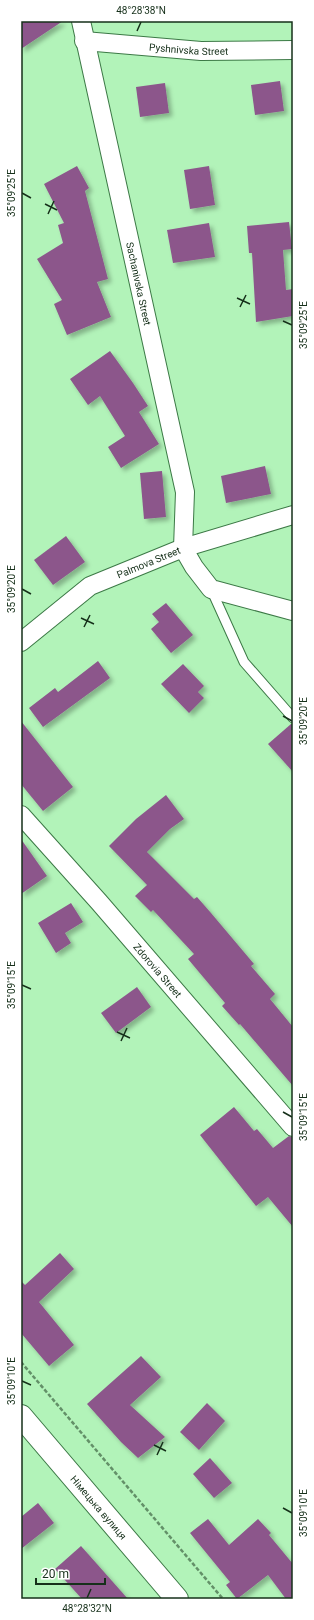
<svg xmlns="http://www.w3.org/2000/svg" width="314" height="1620" viewBox="0 0 314 1620" font-family="Roboto,sans-serif">
	<style>
		.building { fill: #8c578b; filter: url(#shadow) }
		.lines { fill: none; stroke-linecap: round; stroke-linejoin: round }
		.service-casing { stroke: #3c7946; stroke-width: 11 }
		.minor-casing { stroke: #3c7946; stroke-width: 20 }
		.secondary-casing { stroke: #3c7946; stroke-width: 24 }
		.path { stroke: #639068; stroke-width: 2.5; stroke-dasharray: 4 2; stroke-linecap: butt }
		.service { stroke: #fff; stroke-width: 9 }
		.minor { stroke: #fff; stroke-width: 18 }
		.secondary { stroke: #fff; stroke-width: 22 }
		.ticks { fill: none; stroke: #16301a; stroke-width: 1.5 }
		.labels { text-anchor: middle; dominant-baseline: central; stroke-width: 4; stroke-linejoin: round; paint-order: stroke }
		.street-label { font-size: 10px; fill: #16301a; stroke: #fff }
		.neatline { fill: none; stroke: #16301a; stroke-width: 1.5 }
		.ticks-label { font-size: 10px; text-anchor: middle; fill: #16301a }
	</style>
	<defs>
		<filter id="shadow"><feDropShadow dx="3.5" dy="3.5" stdDeviation="2" flood-color="#0004"/></filter>
	</defs>
	<rect width="100%" height="100%" fill="#b2f3b9"/>
	<!-- building -->
	<g class="building">
		<path d="M 21,21 L 63,21 L 21,49 Z"/>
		<path d="M 280,81 L 284,111 L 255,115 L 251,85 Z"/>
		<path d="M 165,83 L 169,113 L 140,117 L 136,87 Z"/>
		<path d="M 77,166 L 89,188 L 85,191 L 108,279 L 97,282 L 111,317 L 67,335 L 54,304 L 62,300 L 37,259 L 63,243 L 58,225 L 64,223 L 44,184 Z"/>
		<path d="M 209,166 L 215,205 L 190,209 L 184,170 Z"/>
		<path d="M 289,222 L 292,249 L 283,250 L 286,290 L 293,289 L 293,316 L 256,322 L 252,253 L 249,253 L 247,226 Z"/>
		<path d="M 209,223 L 215,257 L 173,263 L 167,230 Z"/>
		<path d="M 110,351 L 133,383 L 148,406 L 139,412 L 159,444 L 121,468 L 108,447 L 125,436 L 100,396 L 88,405 L 70,379 Z"/>
		<path d="M 265,466 L 271,494 L 226,503 L 221,476 Z"/>
		<path d="M 162,471 L 166,517 L 144,519 L 140,473 Z"/>
		<path d="M 66,536 L 85,562 L 53,585 L 34,560 Z"/>
		<path d="M 166,603 L 193,635 L 171,653 L 151,629 L 159,622 L 152,614 Z"/>
		<path d="M 98,661 L 110,678 L 43,727 L 29,708 L 55,688 L 58,692 Z"/>
		<path d="M 183,664 L 204,686 L 198,692 L 204,698 L 189,713 L 161,684 Z"/>
		<path d="M 21,721 L 73,787 L 43,811 L 21,784 Z"/>
		<path d="M 291,724 L 293,724 L 293,772 L 268,744 Z"/>
		<path d="M 166,795 L 184,819 L 170,829 L 147,852 L 194,899 L 197,897 L 211,913 L 254,964 L 251,966 L 275,994 L 270,999 L 293,1027 L 293,1086 L 240,1024 L 239,1025 L 222,1006 L 225,1003 L 188,959 L 194,954 L 153,910 L 151,912 L 135,896 L 147,885 L 109,846 L 136,819 Z"/>
		<path d="M 21,839 L 47,876 L 21,894 Z"/>
		<path d="M 71,903 L 83,922 L 65,933 L 71,943 L 56,953 L 38,923 Z"/>
		<path d="M 137,987 L 151,1007 L 116,1033 L 101,1013 Z"/>
		<path d="M 234,1107 L 254,1131 L 257,1129 L 273,1148 L 289,1136 L 293,1137 L 293,1227 L 268,1197 L 256,1206 L 200,1135 Z"/>
		<path d="M 60,1253 L 74,1269 L 39,1302 L 74,1345 L 49,1366 L 21,1333 L 21,1281 L 25,1285 Z"/>
		<path d="M 141,1356 L 161,1377 L 130,1405 L 165,1437 L 138,1458 L 121,1442 L 87,1404 Z"/>
		<path d="M 207,1403 L 225,1421 L 199,1450 L 180,1432 Z"/>
		<path d="M 210,1458 L 232,1483 L 214,1498 L 193,1474 Z"/>
		<path d="M 38,1503 L 54,1523 L 21,1549 L 21,1517 Z"/>
		<path d="M 208,1519 L 229,1545 L 258,1519 L 271,1533 L 269,1535 L 293,1564 L 293,1599 L 286,1599 L 268,1575 L 237,1599 L 226,1585 L 230,1582 L 190,1533 Z"/>
		<path d="M 81,1546 L 128,1599 L 82,1599 L 55,1569 Z"/>
	</g>
	<g class="lines">
		<!-- service casing -->
		<g class="service-casing">
			<path id="service" d="M 211,589 L 244,662 L 293,718"/>
		</g>
		<!-- minor casing -->
		<g class="minor-casing">
			<g id="minor">
				<path id="s1" d="M 81,21 L 185,492 L 183,548 L 194,567 L 211,589 L 293,611"/>
				<path id="s2" d="M 84,41 L 201,51 L 293,50"/>
				<path id="s3" d="M 21,642 L 90,586 L 183,548 L 293,515"/>
				<path id="s4" d="M 21,815 L 99,902 L 293,1127"/>
			</g>
		</g>
		<!-- secondary casing -->
		<g class="secondary-casing">
			<g id="secondary">
				<path id="s5" d="M 21,1416 L 177,1599"/>
			</g>
		</g>
		<!-- path -->
		<path class="path" d="M 21,1362 L 223,1599"/>
		<!-- service -->
		<use href="#service" class="service"/>
		<!-- minor -->
		<use href="#minor" class="minor"/>
		<!-- secondary -->
		<use href="#secondary" class="secondary"/>
	</g>
	<!-- ticks -->
	<path class="ticks" d="M 137,31 L 141,22M 22,193 L 31,198M 45,204 L 57,210M 48,214 L 54,201M 237,298 L 250,304M 240,307 L 246,295M 283,321 L 292,325M 22,589 L 31,594M 81,618 L 94,624M 84,627 L 90,615M 283,716 L 292,721M 22,985 L 31,989M 117,1032 L 130,1038M 121,1041 L 127,1028M 283,1112 L 292,1117M 22,1381 L 31,1385M 154,1445 L 166,1451M 157,1455 L 163,1442M 283,1508 L 292,1513M 87,1598 L 91,1589"/>
	<g class="labels">
		<!-- street labels -->
		<g class="street-label">
			<text stroke="none"><textPath href="#s2" startOffset="105">Pyshnivska Street</textPath></text>
			<text stroke="none"><textPath href="#s1" startOffset="269">Sachanivska Street</textPath></text>
			<text stroke="none"><textPath href="#s3" startOffset="152">Palmova Street</textPath></text>
			<text stroke="none"><textPath href="#s4" startOffset="207">Zdorovia Street</textPath></text>
			<text stroke="none"><textPath href="#s5" startOffset="120">Німецька вулиця</textPath></text>
		</g>
	</g>
	<!-- border -->
	<rect width="314" height="1620" fill="none" stroke="#ffffff" stroke-width="44"/>
	<!-- scale -->
	<path d="M36 1578v6h69v-6" fill="none" stroke="#16301a" stroke-width="2"/>
	<text x="42" y="1578" font-size="12" fill="#16301a" stroke="#ffffff" stroke-width="3" paint-order="stroke">20 m</text>
	<rect x="22" y="22" width="270" height="1576" class="neatline"/>
	<g class="ticks-label">
		<text x="141" y="14">48°28'38"N</text>
		<text transform="translate(11 193) rotate(-90)" y="4">35°09'25"E</text>
		<text transform="translate(303 325) rotate(-90)" y="4">35°09'25"E</text>
		<text transform="translate(11 589) rotate(-90)" y="4">35°09'20"E</text>
		<text transform="translate(303 721) rotate(-90)" y="4">35°09'20"E</text>
		<text transform="translate(11 985) rotate(-90)" y="4">35°09'15"E</text>
		<text transform="translate(303 1117) rotate(-90)" y="4">35°09'15"E</text>
		<text transform="translate(11 1381) rotate(-90)" y="4">35°09'10"E</text>
		<text transform="translate(303 1513) rotate(-90)" y="4">35°09'10"E</text>
		<text x="87" y="1612">48°28'32"N</text>
	</g>
</svg>
